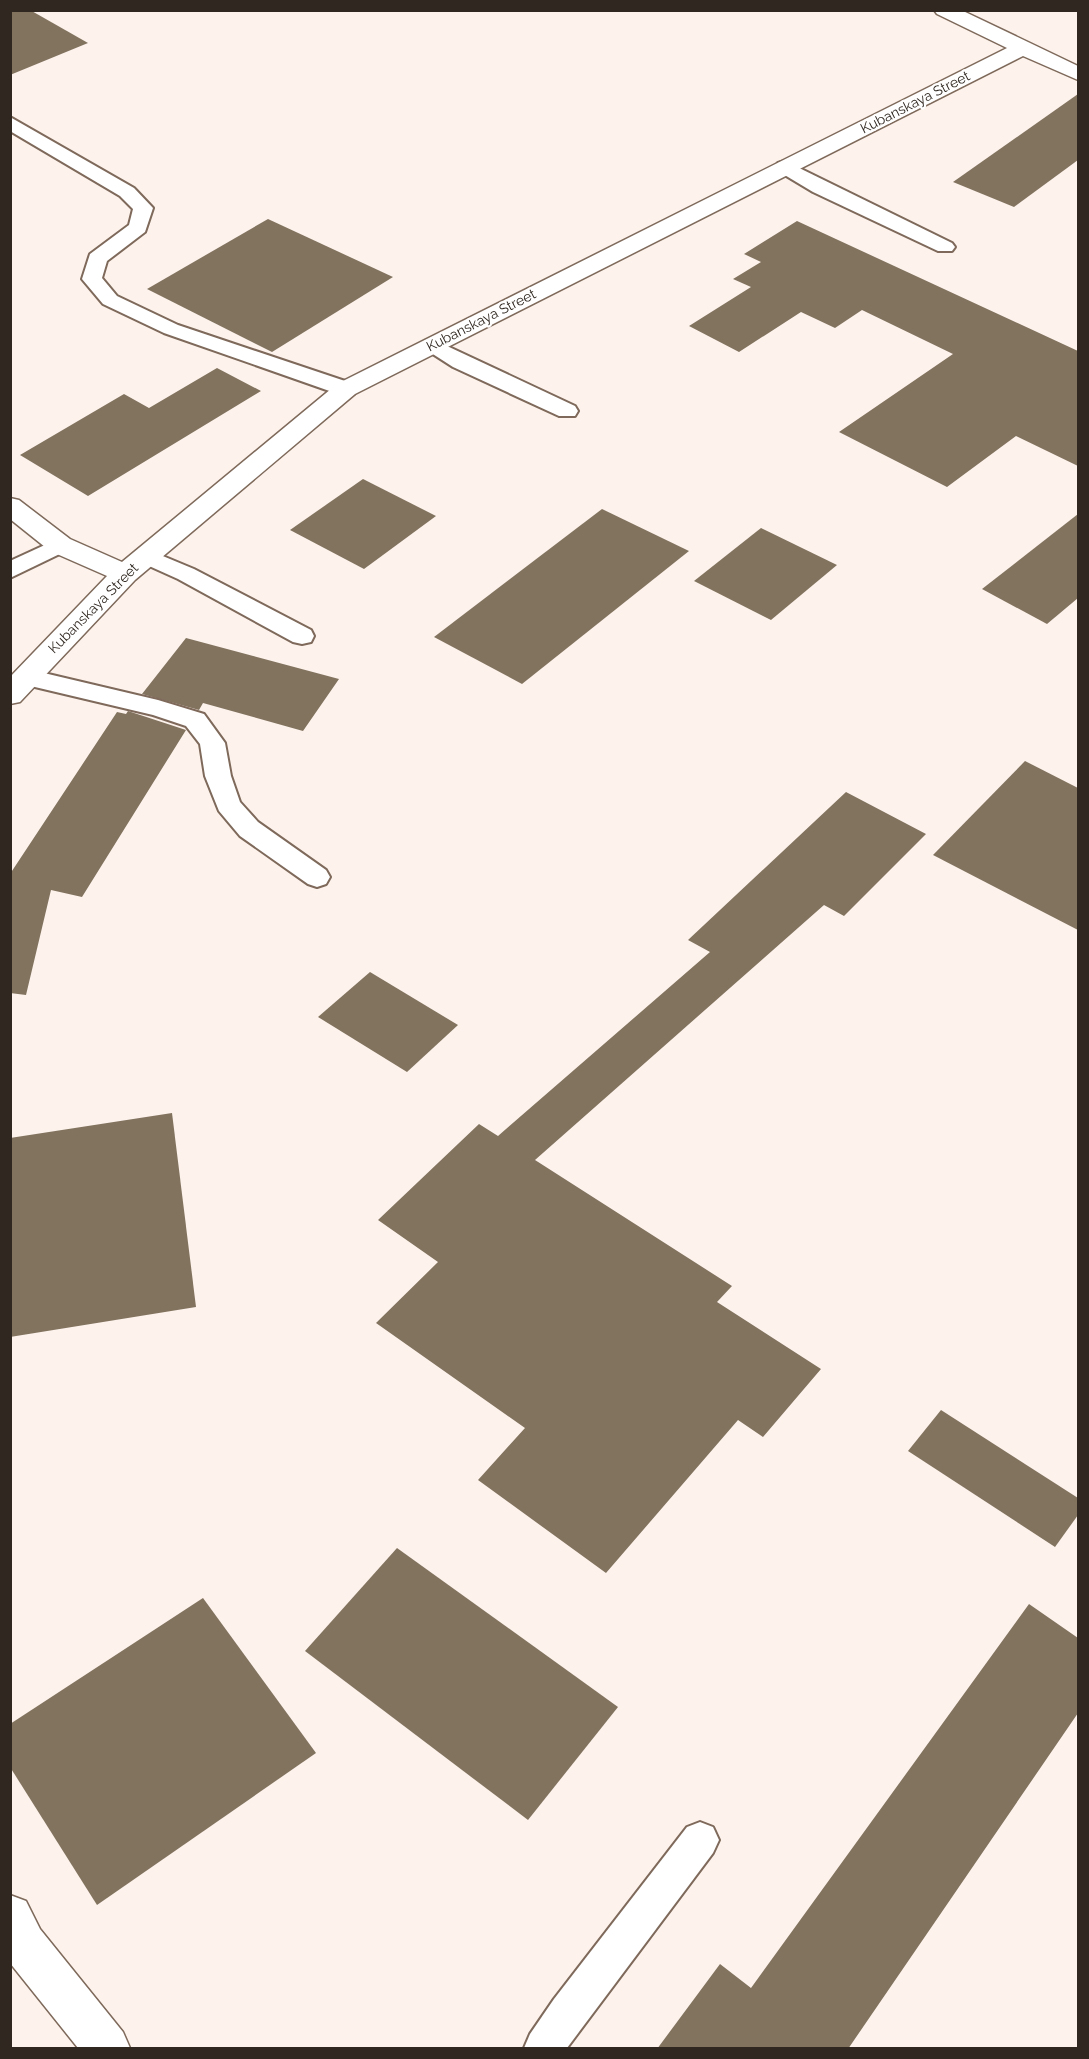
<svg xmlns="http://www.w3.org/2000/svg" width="1089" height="2059" viewBox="0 0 1089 2059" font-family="Raleway,sans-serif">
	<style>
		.building { fill: #82735f }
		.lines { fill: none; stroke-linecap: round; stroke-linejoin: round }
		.service-casing { stroke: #7e695a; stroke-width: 4 }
		.minor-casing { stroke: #7e695a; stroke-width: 3 }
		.service { fill: #fff; fill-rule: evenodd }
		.minor { fill: #fff; fill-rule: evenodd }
		.labels { text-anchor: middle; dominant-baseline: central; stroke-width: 4.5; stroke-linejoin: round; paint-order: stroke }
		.far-street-label { font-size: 14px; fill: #2f2720; stroke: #fff }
	</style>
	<rect width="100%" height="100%" fill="#fdf3ec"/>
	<!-- building -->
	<g class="building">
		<path d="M 10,10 L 30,10 L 88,43 L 10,75 Z"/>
		<path d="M 1078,94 L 1078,160 L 1014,207 L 953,182 Z"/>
		<path d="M 268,219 L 393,277 L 272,352 L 147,289 Z"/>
		<path d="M 797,221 L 1078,351 L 1078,466 L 1016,436 L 947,487 L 839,432 L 953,354 L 862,310 L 835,328 L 801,312 L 739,352 L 689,326 L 751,287 L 733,279 L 761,262 L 744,254 Z"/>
		<path d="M 217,368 L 261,391 L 88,496 L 20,455 L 124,394 L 149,408 Z"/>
		<path d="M 363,479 L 436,516 L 364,569 L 290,530 Z"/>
		<path d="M 602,509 L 689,551 L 522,684 L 434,637 Z"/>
		<path d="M 1078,514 L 1078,598 L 1047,624 L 982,589 Z"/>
		<path d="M 761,528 L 837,565 L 771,620 L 694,581 Z"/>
		<path d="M 186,638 L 339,679 L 303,731 L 203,703 L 199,710 L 142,694 Z"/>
		<path d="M 128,711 L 186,730 L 82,897 L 51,890 L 26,995 L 10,993 L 10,874 L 117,712 L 126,714 Z"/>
		<path d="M 1025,761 L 1078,788 L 1078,930 L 933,855 Z"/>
		<path d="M 846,792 L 926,834 L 844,916 L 824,905 L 535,1160 L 732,1286 L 717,1302 L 821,1369 L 763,1437 L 738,1420 L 606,1573 L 478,1480 L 525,1428 L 376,1323 L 438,1262 L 378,1220 L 479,1124 L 498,1136 L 710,952 L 688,940 Z"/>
		<path d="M 370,972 L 458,1025 L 407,1072 L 318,1017 Z"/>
		<path d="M 172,1113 L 196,1307 L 10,1337 L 10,1138 Z"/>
		<path d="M 941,1410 L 1078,1498 L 1078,1515 L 1055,1547 L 908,1451 Z"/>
		<path d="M 397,1548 L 618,1707 L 528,1820 L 305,1651 Z"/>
		<path d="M 203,1598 L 316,1753 L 97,1905 L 10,1767 L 10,1724 Z"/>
		<path d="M 1029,1604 L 1078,1638 L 1078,1713 L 848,2049 L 657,2049 L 720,1964 L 751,1988 Z"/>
	</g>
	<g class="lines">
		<!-- service casing -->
		<g class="service-casing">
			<g id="service">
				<path d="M 10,117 L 134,188 L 153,208 L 145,232 L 107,261 L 102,278 L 117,296 L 178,325 L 354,384 L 357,389 L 354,394 L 338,394 L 164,333 L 103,304 L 82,279 L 90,254 L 129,225 L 133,209 L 120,196 L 10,131 Z"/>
				<path d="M 785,161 L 952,243 L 955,247 L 952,251 L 938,251 L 813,192 L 778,171 L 775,167 L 778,163 Z"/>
				<path d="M 432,339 L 575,406 L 578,411 L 575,416 L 559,416 L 453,367 L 425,349 L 421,345 L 425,341 Z"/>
				<path d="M 60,538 L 68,540 L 72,545 L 68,550 L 10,578 L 10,561 Z"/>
				<path d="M 146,549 L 194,569 L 311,630 L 314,636 L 311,642 L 302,644 L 293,642 L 178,579 L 138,561 L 134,556 L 138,551 Z"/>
				<path d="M 27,669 L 158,700 L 204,714 L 225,743 L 231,776 L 240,802 L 258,822 L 326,870 L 330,877 L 326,884 L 317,887 L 308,884 L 240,836 L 219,811 L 205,776 L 200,744 L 186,726 L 153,715 L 18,683 L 15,677 L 18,671 Z"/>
				<path d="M 700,1822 L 713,1827 L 719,1840 L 713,1853 L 567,2048 L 524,2048 L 530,2034 L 554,1999 L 687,1827 Z"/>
			</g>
		</g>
		<!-- minor casing -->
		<g class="minor-casing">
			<g id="minor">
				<path d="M 934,10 L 961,10 L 1078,66 L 1078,80 L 1023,56 L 355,394 L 135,580 L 20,702 L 10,704 L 10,677 L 107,576 L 50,551 L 10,519 L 10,498 L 19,500 L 70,539 L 122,562 L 337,384 L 1007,48 L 937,14 Z"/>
				<path d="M 10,1895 L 26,1901 L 40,1929 L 123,2032 L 130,2048 L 78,2048 L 10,1963 Z"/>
			</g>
		</g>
		<!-- service -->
		<use href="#service" class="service"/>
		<!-- minor -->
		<use href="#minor" class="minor"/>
	</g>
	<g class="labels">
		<!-- far-street labels -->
		<g class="far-street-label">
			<text transform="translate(915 102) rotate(-27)">Kubanskaya Street</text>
			<text transform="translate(481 320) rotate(-27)">Kubanskaya Street</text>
			<text transform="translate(93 608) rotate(-45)">Kubanskaya Street</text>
		</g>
	</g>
	<!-- border -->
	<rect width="1089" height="2059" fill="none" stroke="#2f2720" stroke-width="24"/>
</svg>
